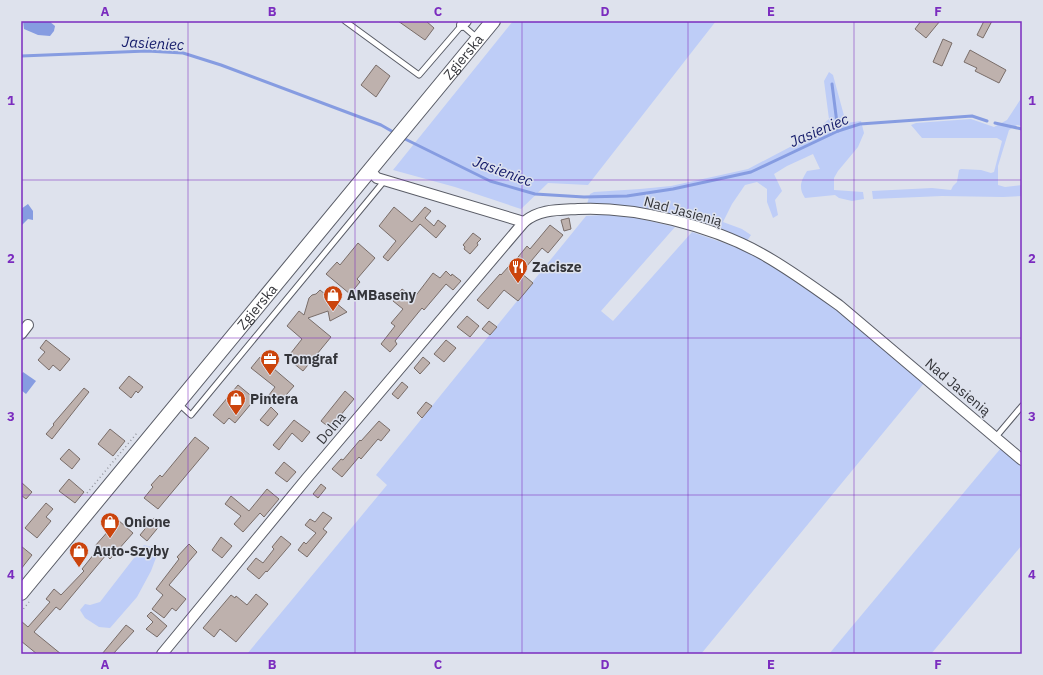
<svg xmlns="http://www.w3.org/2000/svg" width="1043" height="675" viewBox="0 0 1043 675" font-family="'IBM Plex Sans',sans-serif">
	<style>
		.green { fill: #becdf7 }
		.water { fill: #869ce1 }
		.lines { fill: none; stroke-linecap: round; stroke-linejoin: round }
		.stream { stroke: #869ce1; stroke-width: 3 }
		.building { fill: #beb1ad; stroke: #796d69 }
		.service-casing { stroke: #595c66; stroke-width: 7 }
		.minor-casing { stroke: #595c66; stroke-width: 12 }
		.secondary-casing { stroke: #595c66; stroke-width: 16 }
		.path { stroke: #93959e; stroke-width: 1.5; stroke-dasharray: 1 3; stroke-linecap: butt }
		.service { stroke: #fff; stroke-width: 5 }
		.minor { stroke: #fff; stroke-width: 10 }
		.secondary { stroke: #fff; stroke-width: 14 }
		.grid { fill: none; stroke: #7b2cbf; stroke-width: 1; stroke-opacity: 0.55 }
		.labels { text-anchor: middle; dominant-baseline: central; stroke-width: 3; stroke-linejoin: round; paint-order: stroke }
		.street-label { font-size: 14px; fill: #34353a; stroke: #dee2ed }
		.poi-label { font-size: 14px; font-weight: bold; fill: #34353a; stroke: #dee2ed; text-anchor: start }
		.water-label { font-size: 15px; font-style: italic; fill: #141b6a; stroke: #dee2ed }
		.neatline { fill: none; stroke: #7b2cbf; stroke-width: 1.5 }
		.grid-label { font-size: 13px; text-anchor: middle; font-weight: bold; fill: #7b2cbf }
	</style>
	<rect width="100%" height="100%" fill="#dee2ed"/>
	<!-- green -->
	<g class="green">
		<path d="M 513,21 L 716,21 L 588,185 L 548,183 L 521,209 L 455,187 L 393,170 Z"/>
		<path d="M 829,72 L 833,75 L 846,123 L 861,121 L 864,133 L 858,147 L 838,171 L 834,178 L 834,190 L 863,192 L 864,199 L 852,201 L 839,198 L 835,195 L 805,198 C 798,187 801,181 807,171 L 820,169 L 813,154 L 787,166 L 774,174 L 782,191 L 775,200 L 778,215 L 773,218 L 767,202 L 767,189 L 757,182 L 745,185 L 732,204 L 723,222 L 742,229 L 751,235 L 747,241 C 699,226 638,201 587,204 L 590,194 L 594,192 L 640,189 L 671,186 L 748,169 L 809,137 L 829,119 L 824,81 Z"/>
		<path d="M 1022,97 L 1022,126 L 1017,125 L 1009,130 L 998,166 L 998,185 L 1005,187 L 1022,185 L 1022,196 L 1003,197 L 942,196 L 873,199 L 872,191 L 932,188 L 951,190 L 953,186 L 957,182 L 959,170 L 961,169 L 981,170 L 991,173 L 994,172 L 1002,141 L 997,138 L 922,138 L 911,125 L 916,123 L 971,119 L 994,127 L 1007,120 Z"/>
		<path d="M 620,214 L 675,227 L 601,311 L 613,321 L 692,232 L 747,251 L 790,276 L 835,307 L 925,382 L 701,654 L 247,654 L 387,485 L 376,475 L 586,216 Z"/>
		<path d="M 1001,448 L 1022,466 L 1022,545 L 931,654 L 829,654 Z"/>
		<path d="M 144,545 L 152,547 L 157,555 L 151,571 L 137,597 L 110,628 L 99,627 L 85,618 L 80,610 L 85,604 L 90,605 L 100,602 Z"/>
	</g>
	<!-- water -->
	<g class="water">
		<path d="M 23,21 L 49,21 L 55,26 L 54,31 L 50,36 L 38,35 L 24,29 Z"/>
		<path d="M 28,204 L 33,211 L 33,220 L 28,219 L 21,226 L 21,209 Z"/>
		<path d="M 23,372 L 36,381 L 26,394 L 21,390 L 21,375 Z"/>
	</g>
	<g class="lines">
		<!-- stream -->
		<g class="stream">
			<path d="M 21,56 L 147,51 L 183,53 L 221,65 L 381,125 L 395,133"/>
			<path d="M 832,84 L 838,131"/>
			<path d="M 995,123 L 1022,129"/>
			<path d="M 401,137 L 490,181 L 535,194 L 584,197 L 627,196 L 673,189 L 751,172 L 838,131 L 860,124 L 972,116 L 987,121"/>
		</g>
	</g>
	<!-- building -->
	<g class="building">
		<path d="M 398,21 L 426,21 L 434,28 L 425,40 Z"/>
		<path d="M 921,21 L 940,21 L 926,38 L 915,29 Z"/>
		<path d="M 984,21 L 992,21 L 983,38 L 977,35 Z"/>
		<path d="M 943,39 L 952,43 L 942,66 L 933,62 Z"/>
		<path d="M 970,50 L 1006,70 L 999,83 L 975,71 L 977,68 L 964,62 Z"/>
		<path d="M 376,65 L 390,76 L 376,97 L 361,85 Z"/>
		<path d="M 394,207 L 412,222 L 425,207 L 431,211 L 425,218 L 434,226 L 438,220 L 446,226 L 436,238 L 420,224 L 388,261 L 383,257 L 396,241 L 379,226 Z"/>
		<path d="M 569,218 L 571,229 L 564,231 L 561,220 Z"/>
		<path d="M 550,225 L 563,235 L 548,253 L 542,248 L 521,273 L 533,283 L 518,301 L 504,290 L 488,309 L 477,300 L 500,274 L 501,275 L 509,266 L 510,267 L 527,246 L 530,249 Z"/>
		<path d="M 473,233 L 481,239 L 477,243 L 478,245 L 470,254 L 464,249 L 465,247 L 463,245 Z"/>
		<path d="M 358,243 L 375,258 L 357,279 L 360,282 L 350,294 L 326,274 L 337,262 L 340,265 Z"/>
		<path d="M 446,271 L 451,276 L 452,274 L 461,281 L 453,290 L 446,284 L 424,310 L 422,308 L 395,341 L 397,344 L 390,352 L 381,344 L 395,326 L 391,323 L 403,309 L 393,301 L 402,289 L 414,298 L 433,273 L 440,278 Z"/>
		<path d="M 320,290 L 347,312 L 330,321 L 328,311 L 308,318 L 331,337 L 303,371 L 287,358 L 302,339 L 287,326 L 299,311 L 304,315 L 309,298 L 312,295 L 316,294 Z"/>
		<path d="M 467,316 L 479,326 L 470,337 L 457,327 Z"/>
		<path d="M 489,321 L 497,327 L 490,335 L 482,329 Z"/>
		<path d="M 46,340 L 70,359 L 60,371 L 53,365 L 49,370 L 38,360 L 45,352 L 40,348 Z"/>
		<path d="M 446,340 L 456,348 L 444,362 L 434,354 Z"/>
		<path d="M 260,357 L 294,386 L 279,403 L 269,395 L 275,387 L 251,368 Z"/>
		<path d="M 423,357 L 430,363 L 420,374 L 414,368 Z"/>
		<path d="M 129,376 L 143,387 L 138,393 L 136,391 L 131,398 L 119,388 Z"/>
		<path d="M 402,382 L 408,387 L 398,399 L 392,394 Z"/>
		<path d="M 238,385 L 255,399 L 235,423 L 229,418 L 224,424 L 213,415 Z"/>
		<path d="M 84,388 L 89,392 L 52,439 L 46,434 L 54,425 L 53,424 Z"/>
		<path d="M 345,391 L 354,399 L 330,428 L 321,421 Z"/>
		<path d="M 426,402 L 432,406 L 422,418 L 417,413 Z"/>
		<path d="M 271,407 L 278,414 L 268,426 L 260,420 Z"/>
		<path d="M 294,420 L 310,432 L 302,442 L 292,433 L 279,450 L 273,445 Z"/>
		<path d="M 379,421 L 390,430 L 381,441 L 378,439 L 361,459 L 359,457 L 342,477 L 332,469 L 341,459 L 343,460 L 360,440 L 361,441 Z"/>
		<path d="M 110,429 L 125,441 L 113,456 L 98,444 Z"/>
		<path d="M 195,437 L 209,448 L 158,509 L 144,498 L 153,487 L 151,485 L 160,475 L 162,477 Z"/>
		<path d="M 69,449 L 80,459 L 72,469 L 60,459 Z"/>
		<path d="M 284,462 L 296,472 L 287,482 L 275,473 Z"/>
		<path d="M 69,479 L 84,492 L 75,503 L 59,491 Z"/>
		<path d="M 21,482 L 32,492 L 26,499 L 21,495 Z"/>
		<path d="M 321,484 L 326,488 L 318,498 L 313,494 Z"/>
		<path d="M 267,489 L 279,499 L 264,517 L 260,513 L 243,532 L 234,524 L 241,516 L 225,504 L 231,496 L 249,511 Z"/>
		<path d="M 46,503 L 53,509 L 46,517 L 51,521 L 37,538 L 25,528 Z"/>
		<path d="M 323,512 L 332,518 L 323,529 L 327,532 L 307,557 L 298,550 L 304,542 L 306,544 L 316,533 L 305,525 L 310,519 L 315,522 Z"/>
		<path d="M 154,518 L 161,524 L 147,541 L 140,535 Z"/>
		<path d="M 118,520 L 133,533 L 110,559 L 106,555 L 60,610 L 56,607 L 34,632 L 61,654 L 37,654 L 21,641 L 21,621 L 28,627 L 50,602 L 46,599 L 54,589 L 61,595 L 84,571 L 82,569 L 98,549 L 95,546 Z"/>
		<path d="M 281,536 L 291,544 L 267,572 L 266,571 L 259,579 L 247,569 L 256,558 L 263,563 L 274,549 L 272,547 Z"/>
		<path d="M 221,537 L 232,546 L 222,558 L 212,550 Z"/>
		<path d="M 189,544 L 197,552 L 169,585 L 186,599 L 176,611 L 172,608 L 164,618 L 152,609 L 163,595 L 156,589 L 179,559 L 177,557 Z"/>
		<path d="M 21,546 L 32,555 L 21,569 Z"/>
		<path d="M 256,594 L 268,604 L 236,642 L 220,629 L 214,637 L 203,628 L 231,595 L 235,598 L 236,596 L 247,605 Z"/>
		<path d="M 151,612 L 167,626 L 157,637 L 146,629 L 153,622 L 147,616 Z"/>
		<path d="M 126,625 L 134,631 L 113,654 L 102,654 Z"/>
	</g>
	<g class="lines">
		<!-- service casing -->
		<g class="service-casing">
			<g id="service">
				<path d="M 345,21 L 419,75 L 462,25 L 477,38"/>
				<path d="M 179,404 L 191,415 L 385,180"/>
				<path d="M 995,438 L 1022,406"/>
			</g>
		</g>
		<!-- minor casing -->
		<g class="minor-casing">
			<g id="minor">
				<path d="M 462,25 L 466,21"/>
				<path d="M 370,171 L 377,178 L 524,222 C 539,209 559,210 578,209 C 635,206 712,226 762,254 C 789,269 815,288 840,306 L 1022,460"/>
				<path d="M 21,334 L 28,325"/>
				<path d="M 162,654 L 307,478 L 524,222"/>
			</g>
		</g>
		<!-- secondary casing -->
		<g class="secondary-casing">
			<g id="secondary">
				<path id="s1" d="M 21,593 L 493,21"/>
			</g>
		</g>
		<!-- path -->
		<g class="path">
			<path d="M 87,493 L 137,433"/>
			<path d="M 21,612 L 29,602"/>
		</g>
		<!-- service -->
		<use href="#service" class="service"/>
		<!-- minor -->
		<use href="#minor" class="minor"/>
		<!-- secondary -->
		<use href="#secondary" class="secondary"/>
	</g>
	<!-- grid -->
	<path class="grid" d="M 188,21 L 188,654M 355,21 L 355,654M 522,21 L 522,654M 688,21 L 688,654M 854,21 L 854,654M 21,180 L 1022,180M 21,338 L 1022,338M 21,495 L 1022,495"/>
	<!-- icons -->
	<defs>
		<g id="restaurant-pin" transform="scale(1)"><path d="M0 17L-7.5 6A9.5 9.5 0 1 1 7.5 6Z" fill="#cb440c" stroke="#dee2ed"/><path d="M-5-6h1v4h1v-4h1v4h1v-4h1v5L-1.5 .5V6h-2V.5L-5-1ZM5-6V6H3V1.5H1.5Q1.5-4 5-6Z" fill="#fff"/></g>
		<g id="shop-pin" transform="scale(1)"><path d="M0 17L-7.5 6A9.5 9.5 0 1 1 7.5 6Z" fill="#cb440c" stroke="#dee2ed"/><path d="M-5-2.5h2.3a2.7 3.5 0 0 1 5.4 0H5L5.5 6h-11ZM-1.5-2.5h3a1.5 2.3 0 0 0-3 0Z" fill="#fff"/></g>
		<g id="office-pin" transform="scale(1)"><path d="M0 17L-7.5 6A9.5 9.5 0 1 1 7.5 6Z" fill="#cb440c" stroke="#dee2ed"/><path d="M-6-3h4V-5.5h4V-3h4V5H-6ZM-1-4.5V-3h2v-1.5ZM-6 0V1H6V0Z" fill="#fff"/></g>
	</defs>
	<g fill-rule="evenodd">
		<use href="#restaurant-pin" x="518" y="267"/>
		<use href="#shop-pin" x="333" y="295"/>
		<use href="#office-pin" x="270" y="359"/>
		<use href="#shop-pin" x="236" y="399"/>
		<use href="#shop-pin" x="110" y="522"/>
		<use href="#shop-pin" x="79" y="551"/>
	</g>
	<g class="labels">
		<!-- street labels -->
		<g class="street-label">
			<text stroke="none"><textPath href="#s1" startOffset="695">Zgierska</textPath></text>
			<text transform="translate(683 211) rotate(15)">Nad Jasienią</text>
			<text stroke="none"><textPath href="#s1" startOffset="371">Zgierska</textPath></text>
			<text transform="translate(958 387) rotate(40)">Nad Jasienią</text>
			<text transform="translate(331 428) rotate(-50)">Dolna</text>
		</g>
		<!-- poi labels -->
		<g class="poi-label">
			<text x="532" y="267">Zacisze</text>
			<text x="347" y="295">AMBaseny</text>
			<text x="284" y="359">Tomgraf</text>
			<text x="250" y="399">Pintera</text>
			<text x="124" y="522">Onione</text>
			<text x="93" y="551">Auto-Szyby</text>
		</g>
		<!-- water labels -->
		<g class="water-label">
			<text transform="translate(153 43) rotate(3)">Jasieniec</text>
			<text transform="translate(819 130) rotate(-23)">Jasieniec</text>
			<text transform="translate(503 171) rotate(20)">Jasieniec</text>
		</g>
	</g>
	<!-- border -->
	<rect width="1043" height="675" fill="none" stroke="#dee2ed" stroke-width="44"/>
	<rect x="22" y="22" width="999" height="631" class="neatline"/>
	<g class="grid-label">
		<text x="105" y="16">A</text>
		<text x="272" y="16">B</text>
		<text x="438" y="16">C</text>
		<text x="605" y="16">D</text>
		<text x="771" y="16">E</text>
		<text x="938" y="16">F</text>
		<text x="11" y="105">1</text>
		<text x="1032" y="105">1</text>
		<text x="11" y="263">2</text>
		<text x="1032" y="263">2</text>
		<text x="11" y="421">3</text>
		<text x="1032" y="421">3</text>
		<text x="11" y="579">4</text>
		<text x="1032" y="579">4</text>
		<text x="105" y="669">A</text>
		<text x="272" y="669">B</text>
		<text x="438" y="669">C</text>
		<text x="605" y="669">D</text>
		<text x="771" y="669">E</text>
		<text x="938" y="669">F</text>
	</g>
</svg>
